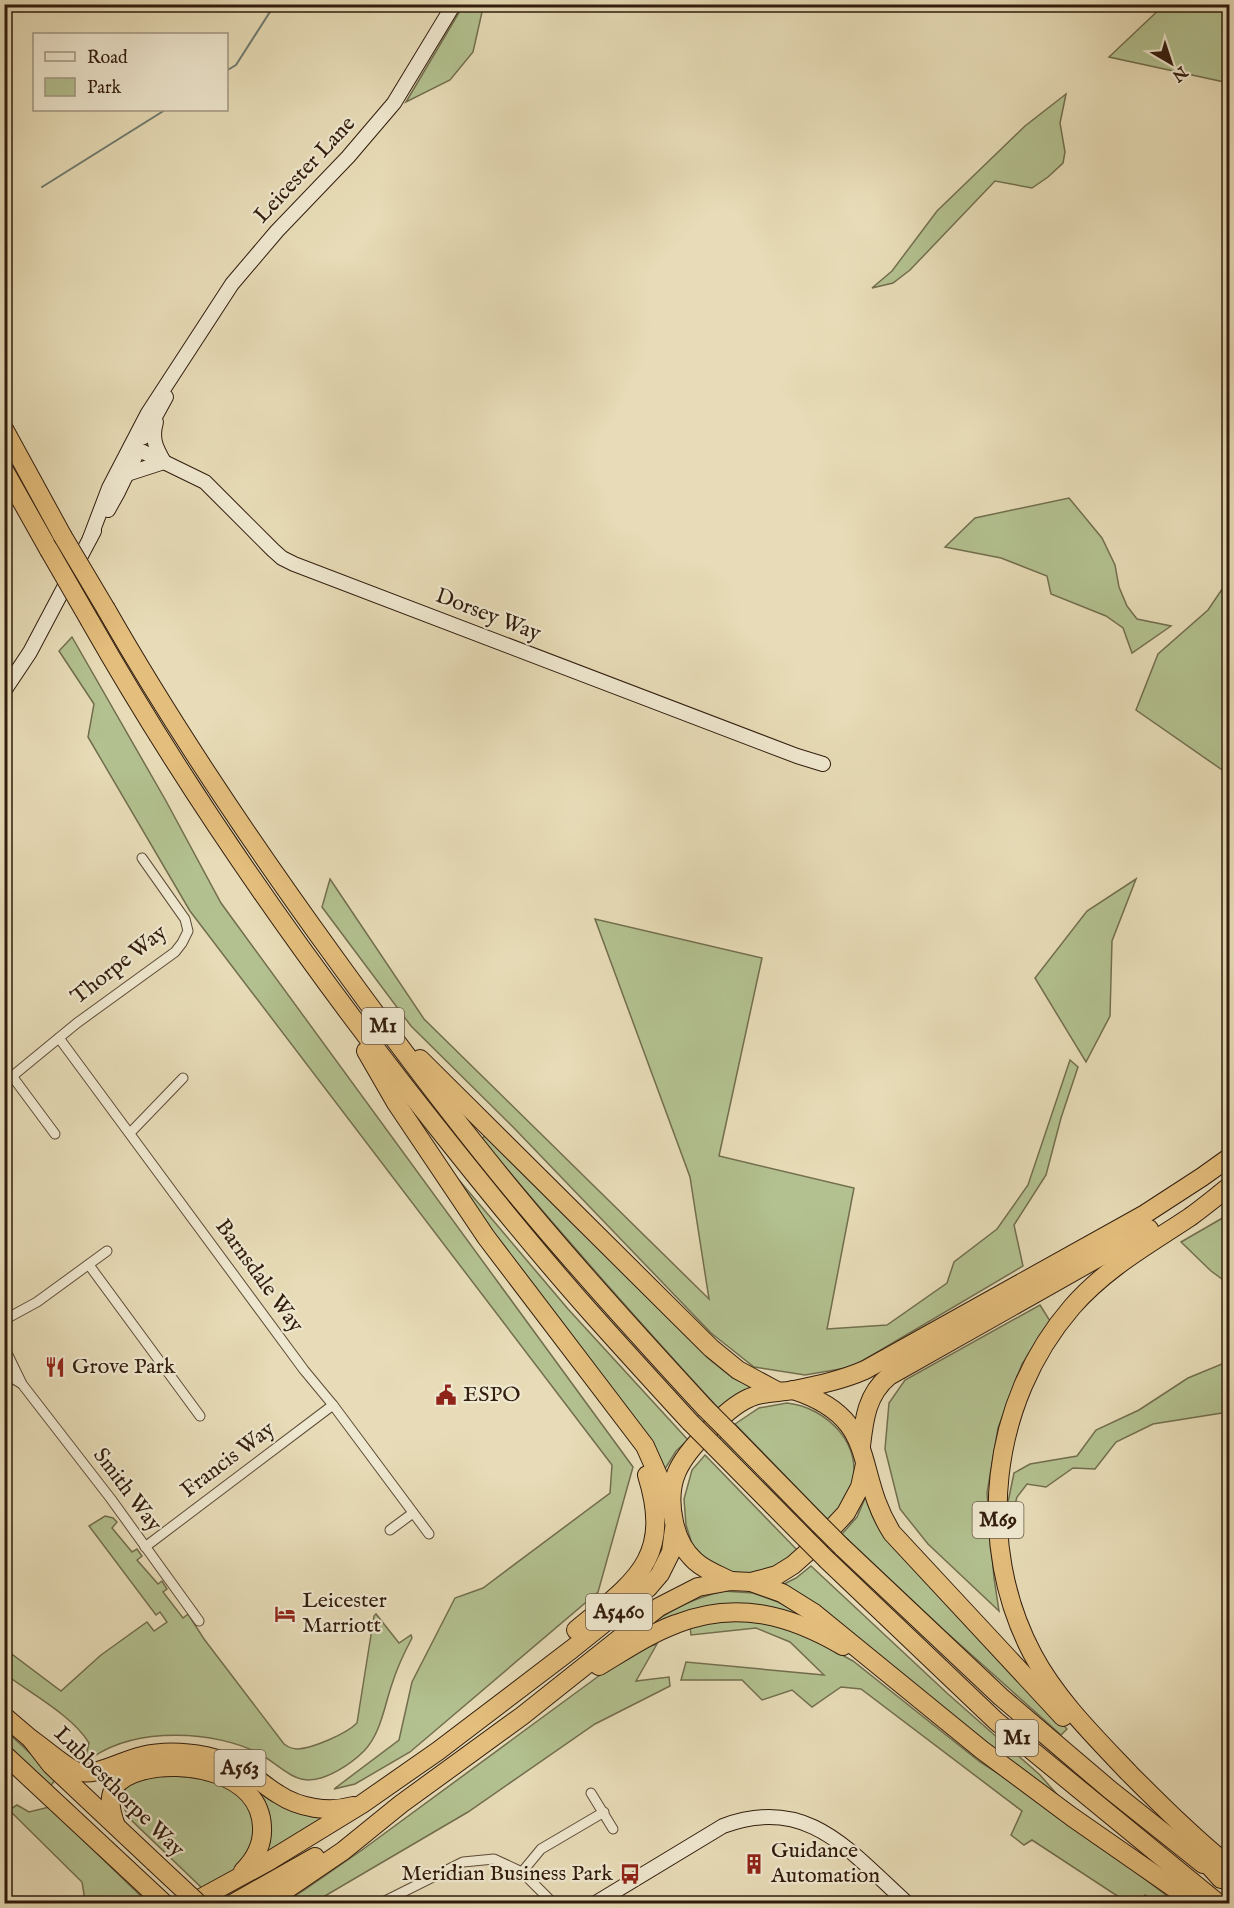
<svg xmlns="http://www.w3.org/2000/svg" width="1234" height="1908" viewBox="0 0 1234 1908" font-family="'IM FELL English',serif">
	<style>
		.green { fill: #b3c190; stroke: #726e4e; stroke-width: 1.5 }
		.lines { fill: none; stroke-linecap: round; stroke-linejoin: round }
		.stream { stroke: #6e7b70; stroke-width: 2 }
		.street-casing { stroke: #5e4c38; stroke-width: 11 }
		.secondary-casing { stroke: #311c0d; stroke-width: 16 }
		.highway-casing { stroke: #311c0d; stroke-width: 20 }
		.street { stroke: #efe8d0; stroke-width: 9 }
		.secondary { stroke: #efe8d0; stroke-width: 14 }
		.highway { stroke: #e4be7c; stroke-width: 18 }
		.highway-bridge-casing { stroke: #311c0d; stroke-width: 20; stroke-linecap: butt }
		.highway-bridge { stroke: #e4be7c; stroke-width: 18 }
		.labels { text-anchor: middle; dominant-baseline: central; stroke-width: 4.5; stroke-linejoin: round; paint-order: stroke }
		.shield { fill: #efe8d0; stroke: #6a5948; stroke-width: 1.5 }
		.shield-label { font-size: 21px; font-weight: bold; fill: #311c0d }
		.street-label { font-size: 22px; fill: #311c0d; stroke: #efe8d0 }
		.poi-label { font-size: 22px; fill: #311c0d; stroke: #efe8d0; text-anchor: start }
	</style>
	<rect width="100%" height="100%" fill="#e7dcb7"/>
	<filter id="stains"><feTurbulence type="fractalNoise" baseFrequency=".00333" numOctaves="4"/><feColorMatrix values="0 0 0 0 .2 0 0 0 0 .09 0 0 0 0 .02 0 0 0 .5 -.17"/></filter>
	<radialGradient id="worn" r=".72"><stop offset=".6" stop-color="#630" stop-opacity="0"/><stop offset="1" stop-color="#630" stop-opacity=".3"/></radialGradient>
	<!-- green -->
	<g class="green">
		<path d="M 464,4 L 486,5 L 482,12 L 473,52 L 450,80 L 406,102 Z"/>
		<path d="M 1164,5 L 1229,5 L 1229,83 L 1109,57 Z"/>
		<path d="M 1066,94 L 1060,123 L 1065,152 L 1063,163 L 1048,177 L 1032,188 L 995,181 L 910,270 L 893,283 L 872,288 L 892,271 L 937,211 L 1025,126 Z"/>
		<path d="M 1069,498 L 1102,538 L 1115,565 L 1119,587 L 1127,606 L 1137,619 L 1171,626 L 1132,653 L 1123,628 L 1106,616 L 1051,594 L 1047,576 L 1001,558 L 945,547 L 975,518 Z"/>
		<path d="M 1229,579 L 1230,773 L 1228,774 L 1136,710 L 1158,654 L 1208,610 Z"/>
		<path d="M 72,637 L 166,801 L 221,903 L 633,1467 L 598,1592 L 410,1752 L 355,1784 L 334,1789 L 399,1740 L 412,1682 L 455,1598 L 483,1588 L 610,1493 L 612,1465 L 190,911 L 88,737 L 94,704 L 59,651 Z"/>
		<path d="M 330,879 L 424,1019 L 709,1299 L 690,1177 L 595,919 L 762,958 L 719,1156 L 854,1188 L 827,1329 L 887,1325 L 947,1283 L 954,1262 L 997,1229 L 1028,1185 L 1070,1060 L 1078,1067 L 1061,1118 L 1046,1175 L 1014,1225 L 1023,1266 L 852,1367 L 805,1375 L 754,1367 L 711,1333 L 514,1128 L 411,1026 L 322,907 Z"/>
		<path d="M 1136,879 L 1112,941 L 1110,1016 L 1086,1062 L 1035,978 L 1087,911 Z"/>
		<path d="M 485,1136 L 709,1359 L 733,1378 L 756,1389 L 720,1410 C 638,1321 559,1231 481,1139 Z"/>
		<path d="M 458,1179 L 568,1309 L 688,1440 L 676,1451 L 665,1469 L 454,1182 Z"/>
		<path d="M 1226,1216 L 1230,1219 L 1229,1284 L 1211,1271 L 1181,1242 Z"/>
		<path d="M 1040,1305 L 1050,1321 L 1022,1364 L 998,1428 L 987,1493 L 994,1578 L 999,1611 L 928,1544 L 900,1509 L 885,1449 L 889,1403 L 905,1380 Z"/>
		<path d="M 1229,1361 L 1229,1409 L 1222,1413 L 1153,1424 L 1116,1442 L 1095,1469 L 1073,1468 L 1046,1487 L 1027,1484 L 1017,1497 L 1012,1515 L 1008,1502 L 1014,1473 L 1030,1464 L 1077,1456 L 1096,1430 L 1139,1410 L 1188,1378 Z"/>
		<path d="M 787,1403 C 827,1407 867,1447 850,1490 C 846,1501 836,1512 830,1522 L 735,1424 L 759,1408 Z"/>
		<path d="M 705,1455 L 800,1553 L 761,1575 L 724,1572 L 694,1550 L 686,1525 L 684,1499 L 692,1470 Z"/>
		<path d="M 866,1496 L 983,1638 L 1067,1729 L 1061,1735 L 945,1631 L 842,1534 L 857,1517 Z"/>
		<path d="M 105,1516 L 113,1518 L 117,1522 L 112,1528 L 132,1552 L 137,1549 L 142,1556 L 137,1560 L 158,1584 L 162,1581 L 167,1589 L 163,1592 L 183,1618 L 188,1614 L 204,1639 L 284,1744 C 288,1747 292,1749 298,1749 C 313,1748 346,1734 357,1723 L 374,1616 L 376,1614 L 399,1643 L 411,1635 L 412,1638 C 404,1653 397,1668 392,1684 C 384,1707 381,1733 364,1751 C 351,1764 327,1780 308,1780 C 291,1780 275,1762 260,1754 C 215,1730 137,1727 93,1757 L 86,1755 L 89,1743 C 73,1716 30,1693 5,1674 L 5,1649 L 61,1691 L 101,1655 L 147,1622 L 154,1631 L 167,1622 L 160,1612 L 156,1615 L 89,1526 Z"/>
		<path d="M 811,1566 L 948,1694 L 1040,1775 L 1062,1800 L 778,1587 L 796,1578 Z"/>
		<path d="M 723,1591 L 753,1593 L 778,1602 L 803,1616 L 767,1607 L 640,1632 C 668,1611 688,1600 723,1591 Z"/>
		<path d="M 731,1619 L 773,1624 L 811,1638 L 853,1661 L 980,1762 L 1060,1813 L 1176,1903 L 1158,1903 L 1145,1895 L 1139,1903 L 1128,1903 L 1032,1840 L 1024,1845 L 1011,1835 L 1022,1811 L 861,1689 L 841,1687 L 812,1707 L 792,1690 L 762,1700 L 742,1680 L 681,1680 L 686,1662 L 824,1675 L 790,1642 L 756,1628 L 691,1635 L 690,1626 Z"/>
		<path d="M 657,1644 L 636,1681 L 669,1677 L 670,1686 L 595,1724 L 468,1812 L 313,1903 L 281,1904 L 304,1890 L 362,1850 L 596,1678 L 637,1650 Z"/>
		<path d="M 4,1729 L 57,1778 L 47,1790 L 5,1749 Z"/>
		<path d="M 190,1771 L 246,1796 L 258,1834 L 243,1865 L 202,1888 L 128,1817 L 123,1805 L 123,1797 L 118,1796 L 126,1782 Z"/>
		<path d="M 262,1792 L 324,1817 L 264,1854 L 255,1795 Z"/>
		<path d="M 17,1805 L 29,1812 L 49,1807 L 148,1903 L 83,1903 L 84,1894 L 82,1882 L 9,1810 Z"/>
	</g>
	<g class="lines">
		<!-- stream -->
		<g class="stream">
			<path d="M 226,71 L 236,65 L 275,4"/>
			<path d="M 42,187 L 165,110"/>
		</g>
		<!-- street casing -->
		<g class="street-casing">
			<g id="street">
				<path d="M 59,1038 L 304,1370 L 333,1405 L 429,1534"/>
				<path d="M 12,1076 L 55,1134"/>
				<path d="M 4,1083 L 77,1023 L 175,952 L 182,943 L 188,931 L 185,919 L 142,858"/>
				<path d="M 130,1133 L 183,1078"/>
				<path d="M 4,1238 L 5,1238"/>
				<path d="M 89,1265 L 200,1416"/>
				<path d="M 4,1320 L 37,1302 L 107,1251"/>
				<path d="M 4,1347 L 22,1384 L 111,1499 L 199,1621"/>
				<path d="M 4,1373 L 22,1384"/>
				<path d="M 390,1530 L 413,1513"/>
				<path d="M 145,1547 L 333,1405"/>
				<path d="M 591,1793 L 613,1829"/>
				<path d="M 522,1872 L 541,1849 L 604,1812"/>
				<path d="M 379,1904 L 463,1862 L 494,1859 L 522,1872 L 554,1904"/>
			</g>
		</g>
		<!-- secondary casing -->
		<g class="secondary-casing">
			<g id="secondary">
				<path d="M 156,422 C 151,439 156,448 164,462"/>
				<path d="M 144,437 L 166,397"/>
				<path d="M 131,446 L 205,482 L 273,550 L 282,558 L 294,564 L 797,756 L 823,764"/>
				<path d="M 127,474 L 164,462"/>
				<path d="M 108,510 L 118,492 L 136,455"/>
				<path d="M 90,538 L 109,488 L 148,413 L 232,284 L 277,231 L 348,157 L 394,103 L 454,4"/>
				<path d="M 4,691 L 30,652 L 94,531"/>
				<path d="M 594,1904 L 723,1826 C 808,1794 850,1852 908,1904"/>
			</g>
		</g>
		<!-- highway casing -->
		<g class="highway-casing">
			<g id="highway">
				<path d="M 4,429 L 62,535"/>
				<path d="M 4,470 L 49,550"/>
				<path d="M 106,609 C 175,730 253,845 335,958 C 397,1044 460,1128 528,1209 C 585,1277 645,1343 705,1408"/>
				<path d="M 90,621 C 182,783 289,937 403,1084 C 464,1162 526,1240 592,1314 C 624,1350 657,1386 690,1422"/>
				<path d="M 366,1051 L 396,1103 L 486,1237 L 645,1446 L 670,1502"/>
				<path d="M 420,1059 L 711,1348 L 738,1370 L 777,1391"/>
				<path d="M 1230,1186 C 1217,1196 1204,1207 1190,1217 C 1148,1245 1106,1268 1072,1307 C 990,1402 974,1544 1033,1655 C 1057,1700 1095,1737 1130,1774 C 1162,1806 1194,1838 1230,1867"/>
				<path d="M 793,1390 C 882,1419 852,1470 892,1533 L 1063,1717"/>
				<path d="M 728,1431 L 819,1524"/>
				<path d="M 714,1446 L 805,1538"/>
				<path d="M 861,1446 C 864,1419 867,1394 889,1376 L 1149,1229"/>
				<path d="M 842,1547 L 1001,1697 L 1109,1789 L 1203,1864"/>
				<path d="M 827,1560 L 996,1721 L 1219,1904"/>
				<path d="M 731,1581 C 719,1575 706,1571 695,1561 C 683,1550 677,1537 674,1522 C 665,1482 679,1460 707,1432 C 719,1419 733,1405 749,1398 C 764,1391 779,1393 794,1390 C 818,1385 842,1380 865,1370 L 1145,1214 L 1202,1177 L 1230,1157"/>
				<path d="M 751,1582 L 782,1593 L 814,1613 L 982,1750 L 1072,1817 L 1197,1904"/>
				<path d="M 576,1630 C 635,1581 673,1559 647,1475"/>
				<path d="M 599,1666 C 624,1651 649,1634 676,1624 C 736,1600 790,1615 843,1646"/>
				<path d="M 4,1716 L 31,1739 L 51,1765 L 154,1862"/>
				<path d="M 31,1739 C 43,1747 64,1766 76,1771 C 95,1778 122,1760 142,1756 C 162,1751 185,1752 206,1756 C 219,1759 232,1764 244,1770 C 256,1777 266,1787 278,1794 C 299,1808 329,1813 353,1806"/>
				<path d="M 4,1754 L 165,1904"/>
				<path d="M 115,1823 C 111,1811 108,1800 114,1788 C 120,1778 130,1774 141,1771 C 182,1759 260,1772 262,1827 C 263,1845 255,1859 243,1871"/>
				<path d="M 1197,1852 L 1221,1879"/>
				<path d="M 190,1904 L 269,1861 L 362,1804 L 438,1751 L 572,1649 L 648,1588 L 660,1574 L 671,1552 L 674,1529"/>
				<path d="M 232,1904 L 315,1857"/>
				<path d="M 265,1904 L 343,1851 L 401,1804 L 522,1716 L 659,1607 L 698,1587 L 731,1581 L 751,1582 L 777,1575 L 793,1565 L 820,1541 L 846,1513 L 860,1487 L 865,1464"/>
			</g>
		</g>
		<!-- street -->
		<use href="#street" class="street"/>
		<!-- secondary -->
		<use href="#secondary" class="secondary"/>
		<!-- highway -->
		<use href="#highway" class="highway"/>
		<!-- highway-bridge casing -->
		<g class="highway-bridge-casing">
			<g id="highway-bridge">
				<path d="M 62,535 L 106,609"/>
				<path d="M 49,550 L 90,621"/>
				<path d="M 705,1408 L 728,1431"/>
				<path d="M 690,1422 L 714,1446"/>
				<path d="M 819,1524 L 842,1547"/>
				<path d="M 805,1538 L 827,1560"/>
				<path d="M 154,1862 L 199,1904"/>
			</g>
		</g>
		<!-- highway-bridge -->
		<use href="#highway-bridge" class="highway-bridge"/>
	</g>
	<!-- icons -->
	<defs>
		<g id="restaurant-bare" transform="scale(1.62)"><path d="M-5-6h1v4h1v-4h1v4h1v-4h1v5L-1.5 .5V6h-2V.5L-5-1ZM5-6V6H3V1.5H1.5Q1.5-4 5-6Z" fill="#8f2418" stroke="#efe8d0" stroke-width="2.5" paint-order="stroke"/></g>
		<g id="civic-bare" transform="scale(1.62)"><path d="M-.6-6.5H3V-4.5H.6V-3L4-1V1h2V6H-6V1h2V-1L-.6-3ZM-1.2 2.5V6h2.4V2.5Z" fill="#8f2418" stroke="#efe8d0" stroke-width="2.5" paint-order="stroke"/></g>
		<g id="hotel-bare" transform="scale(1.62)"><path d="M-6-4.5h1.5V1H6V5H4.5V3h-9V5H-6ZM-4 0a1.8 1.8 0 1 1 3.6 0ZM.5 0V-2.5h3Q6-2.5 6 0Z" fill="#8f2418" stroke="#efe8d0" stroke-width="2.5" paint-order="stroke"/></g>
		<g id="building-bare" transform="scale(1.62)"><path d="M-4-6H4V6H1V3H-1V6H-4ZM-2.5-4.3h1.7v1.8h-1.7ZM.8-4.3h1.7v1.8H.8ZM-2.5-1h1.7V.8h-1.7ZM.8-1h1.7V.8H.8Z" fill="#8f2418" stroke="#efe8d0" stroke-width="2.5" paint-order="stroke"/></g>
		<g id="bus-bare" transform="scale(1.62)"><path d="M-5-6H5V4H4V6H2V4H-2V6H-4V4H-5ZM-3.5-4V0h7V-4ZM-3.5 1.2v1.5H-2V1.2ZM2 1.2v1.5H3.5V1.2Z" fill="#8f2418" stroke="#efe8d0" stroke-width="2.5" paint-order="stroke"/></g>
	</defs>
	<g fill-rule="evenodd">
		<use href="#restaurant-bare" x="55" y="1367"/>
		<use href="#civic-bare" x="446" y="1395"/>
		<use href="#hotel-bare" x="285" y="1614"/>
		<use href="#building-bare" x="754" y="1864"/>
		<use href="#bus-bare" x="630" y="1874"/>
	</g>
	<g class="labels">
		<!-- shield labels -->
		<g class="shield">
			<rect x="362" y="1008" width="42" height="36" rx="4.5"/>
			<rect x="972.5" y="1502" width="51" height="36" rx="4.5"/>
			<rect x="586" y="1594" width="66" height="36" rx="4.5"/>
			<rect x="996" y="1720" width="42" height="36" rx="4.5"/>
			<rect x="214.5" y="1750" width="51" height="36" rx="4.5"/>
		</g>
		<g class="shield-label">
			<text x="383" y="1026">M1</text>
			<text x="998" y="1520">M69</text>
			<text x="619" y="1612">A5460</text>
			<text x="1017" y="1738">M1</text>
			<text x="240" y="1768">A563</text>
		</g>
		<!-- street labels -->
		<g class="street-label">
			<text transform="translate(305 170) rotate(-47)">Leicester Lane</text>
			<text transform="translate(488 615) rotate(21)">Dorsey Way</text>
			<text transform="translate(119 965) rotate(-38)">Thorpe Way</text>
			<text transform="translate(259 1276) rotate(54)">Barnsdale Way</text>
			<text transform="translate(228 1460) rotate(-37)">Francis Way</text>
			<text transform="translate(127 1490) rotate(53)">Smith Way</text>
			<text transform="translate(119 1792) rotate(45)">Lubbesthorpe Way</text>
		</g>
		<!-- poi labels -->
		<g class="poi-label">
			<text x="72" y="1367">Grove Park</text>
			<text x="463" y="1395">ESPO</text>
			<text x="302" y="1601">Leicester<tspan x="302" dy="25">Marriott</tspan></text>
			<text x="771" y="1851">Guidance<tspan x="771" dy="25">Automation</tspan></text>
			<text x="613" y="1874" text-anchor="end">Meridian Business Park</text>
		</g>
	</g>
	<!-- margin -->
	<rect width="1234" height="1908" fill="none" stroke="#e7dcb7" stroke-width="24"/>
	<rect x="6" y="6" width="1222" height="1896" fill="none" stroke="#311c0d" stroke-width="3"/>
	<rect x="12" y="12" width="1210" height="1884" fill="none" stroke="#311c0d" stroke-width="1.5"/>
	<!-- legend -->
	<rect x="33" y="33" width="195" height="78" fill="#efe8d0" stroke="#a39682" stroke-width="1.5"/>
	<rect x="45" y="52" width="30" height="9" fill="#efe8d0" stroke="#a39682" stroke-width="1.5"/>
	<text x="87" y="63" font-size="18" fill="#311c0d">Road</text>
	<rect x="45" y="78" width="30" height="18" fill="#b3c190" stroke="#a39682" stroke-width="1.5"/>
	<text x="87" y="93" font-size="18" fill="#311c0d">Park</text>
	<!-- north arrow -->
	<g transform="translate(1171 63) rotate(141)" stroke="#efe8d0" stroke-width="4.5" paint-order="stroke">
	<path d="M0-4.5L10 22L0 15L-10 22Z" fill="#311c0d"/>
	<text y="-9" font-size="16" font-weight="bold" text-anchor="middle" fill="#311c0d">N</text>
	</g>
	<rect width="100%" height="100%" filter="url(#stains)"/>
	<rect width="100%" height="100%" fill="url(#worn)"/>
</svg>
